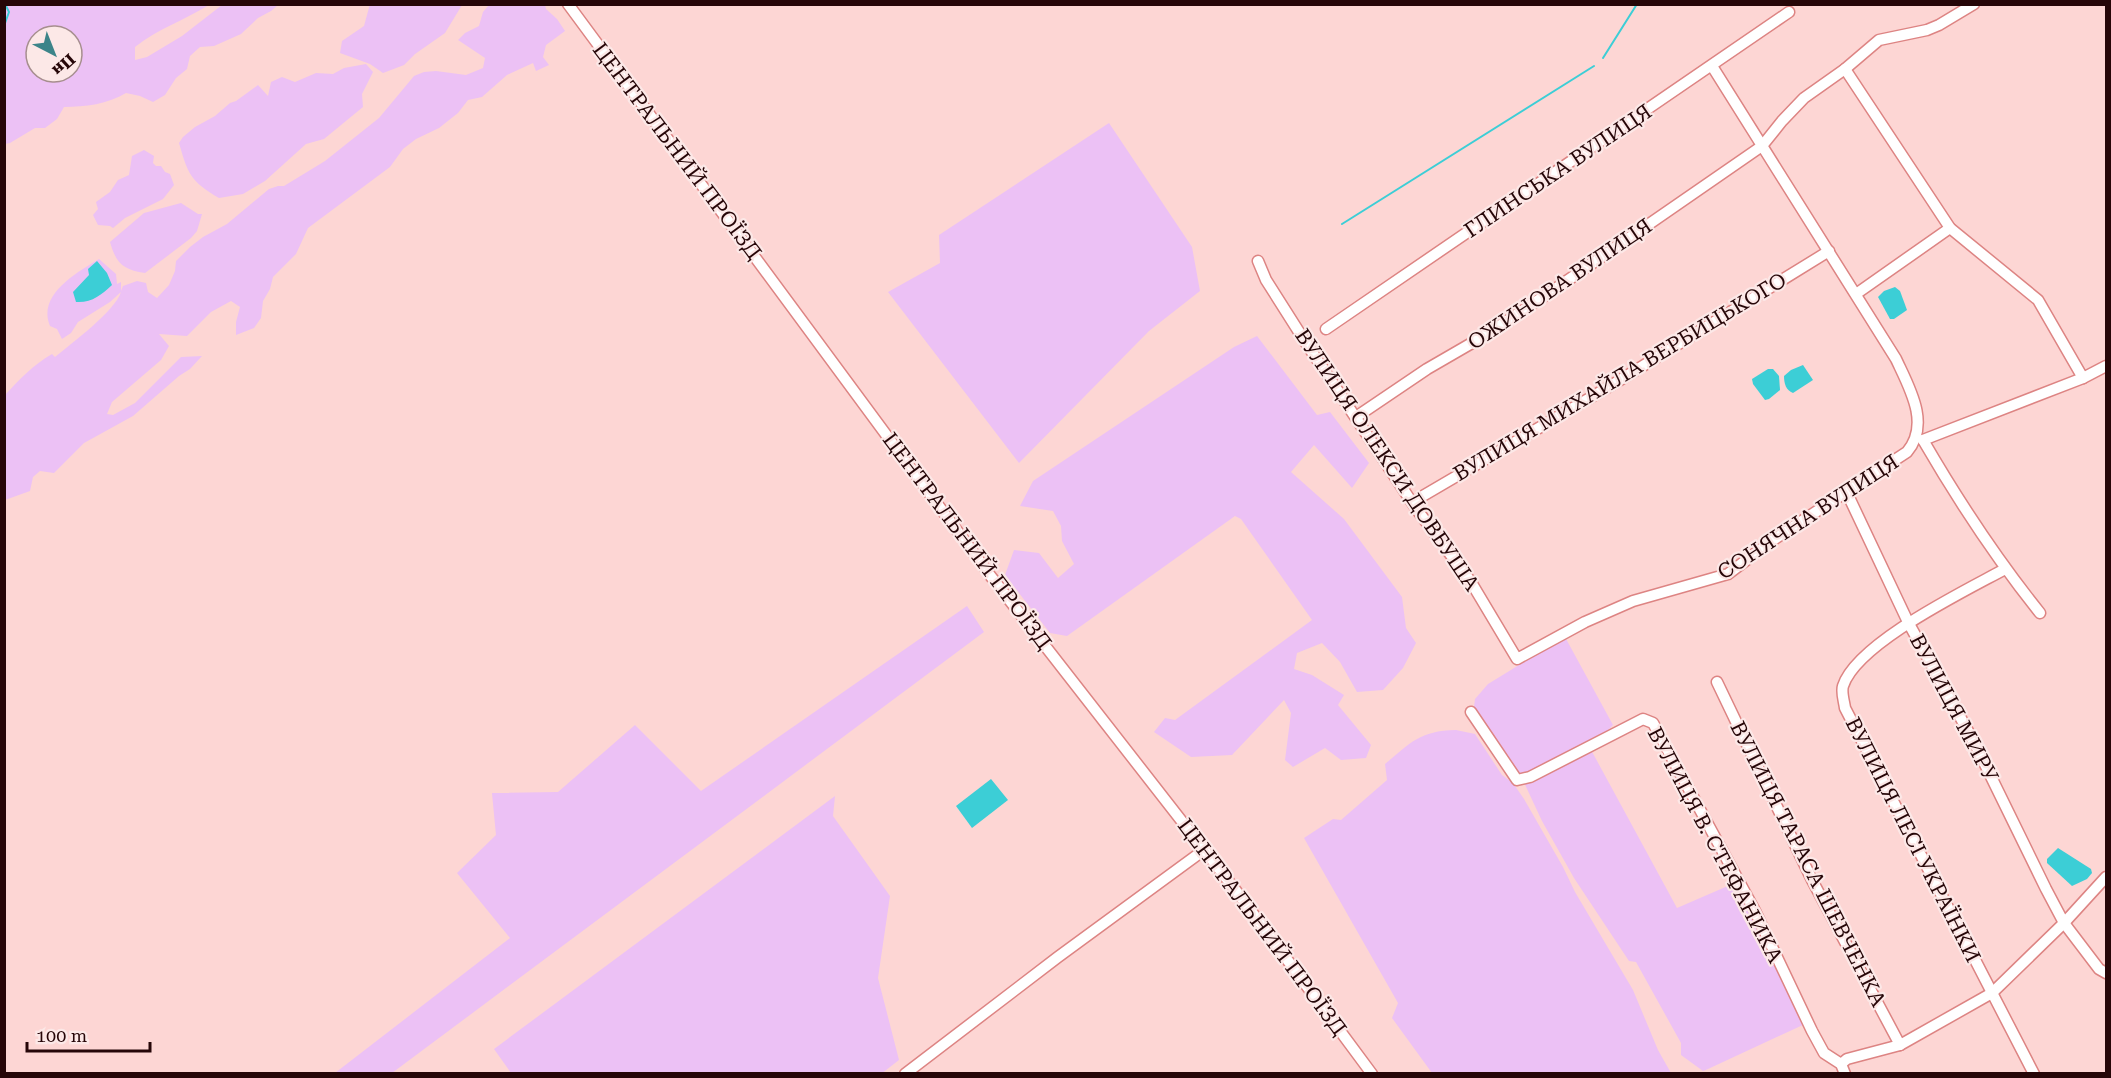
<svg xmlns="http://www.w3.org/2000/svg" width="2111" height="1078" viewBox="0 0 2111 1078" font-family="'Roboto Serif',serif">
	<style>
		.green { fill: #ecc1f5; fill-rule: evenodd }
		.water { fill: #3cced6 }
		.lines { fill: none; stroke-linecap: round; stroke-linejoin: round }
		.stream { stroke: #3cced6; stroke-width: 2 }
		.minor-casing { stroke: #dd8483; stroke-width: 13 }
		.minor { stroke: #fff; stroke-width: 10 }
		.labels { text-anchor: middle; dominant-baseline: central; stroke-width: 4.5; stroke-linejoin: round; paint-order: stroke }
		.street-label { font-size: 21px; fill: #260608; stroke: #fce8e7 }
	</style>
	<rect width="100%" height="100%" fill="#fdd6d4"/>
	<!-- green -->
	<g class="green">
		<path d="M 5,4 L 209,5 C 185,20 157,29 135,47 L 135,60 L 147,57 L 182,36 L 222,5 L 278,5 L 271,11 L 258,18 L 241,34 L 214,46 L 200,47 L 190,56 L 187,69 L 176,78 L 165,95 L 153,102 L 140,96 L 126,93 C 108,104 85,107 64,107 L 57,119 L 45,128 L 35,128 L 10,143 L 5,144 ZM 36,36 L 72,36 L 72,72 L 36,72 Z"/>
		<path d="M 370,4 L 462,4 L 462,5 L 445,33 L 415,54 L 404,65 L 383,73 L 370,64 L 340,53 L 342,41 L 364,26 Z"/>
		<path d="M 489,5 L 545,5 L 546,9 L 557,19 L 565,31 L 546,45 L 543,57 L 549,65 L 536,71 L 533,63 L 507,75 L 482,97 L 468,100 L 458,113 L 439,128 L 416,139 L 403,149 L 390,167 L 308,228 L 296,254 L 273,277 L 270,289 L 263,301 L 261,318 L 254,328 L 236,335 L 236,322 L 240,307 L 231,301 L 211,312 L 187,336 L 159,334 L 169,346 L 161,360 L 112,402 L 107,414 L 113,415 L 135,403 L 181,357 L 202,356 L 190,369 L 179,376 L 133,416 L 84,443 L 54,473 L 40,471 L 33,477 L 30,491 L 5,500 L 5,395 C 19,380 33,365 52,354 L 55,357 C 72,343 115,311 121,292 L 110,302 L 78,322 L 71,333 L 62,339 L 57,329 L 50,326 C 37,295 76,273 99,259 L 116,274 L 117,284 L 121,282 L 121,291 L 123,286 L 137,281 L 146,283 L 148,292 L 157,298 L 169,285 L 175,271 L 176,261 L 190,247 L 203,237 L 227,224 L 269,189 L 278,186 L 284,186 L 325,161 L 379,118 L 414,76 L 424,72 L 436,71 L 466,75 L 483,68 L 485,58 L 458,40 L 465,33 L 479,26 L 483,12 Z"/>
		<path d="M 366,64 L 373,72 L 362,94 L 363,107 L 324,139 L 306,144 L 265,181 L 243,194 L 219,198 C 190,181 188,174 179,143 L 183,137 L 195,127 L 215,116 L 230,103 L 236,101 L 258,85 L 268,96 L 271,82 L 282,77 L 295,82 L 316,73 L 333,74 L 344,68 Z"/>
		<path d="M 1109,123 L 1192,247 L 1200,291 L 1149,331 L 1019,463 L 888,292 L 940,263 L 939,235 Z"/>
		<path d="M 144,150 L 154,156 L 153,163 L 156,166 L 161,166 L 165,172 L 170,174 L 174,185 L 163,199 L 125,218 L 113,228 L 110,226 L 98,225 L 93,215 L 98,209 L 96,202 L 110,192 L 118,180 L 129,175 L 132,156 Z"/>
		<path d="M 181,203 L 198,214 L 202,214 L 197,231 L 191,238 L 145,273 C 123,270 116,263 110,242 L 144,213 Z"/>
		<path d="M 1257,336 L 1317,415 L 1330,412 L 1369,463 L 1352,488 L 1314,445 L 1291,472 L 1344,519 L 1402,597 L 1406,628 L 1416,643 L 1403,668 L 1383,690 L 1357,692 L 1340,662 L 1322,643 L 1297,653 L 1294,669 L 1312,675 L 1344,695 L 1338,705 L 1371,745 L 1366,758 L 1341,760 L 1325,748 L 1293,767 L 1285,760 L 1291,713 L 1284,700 L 1232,755 L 1191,757 L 1154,732 L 1165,718 L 1175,720 L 1312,620 L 1241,519 L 1235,516 L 1067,636 L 1050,633 L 1005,575 L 1014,550 L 1039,553 L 1058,578 L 1074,564 L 1062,541 L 1061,526 L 1053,511 L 1020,506 L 1033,481 L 1234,347 Z"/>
		<path d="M 967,606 L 984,632 L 392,1073 L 335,1073 L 510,938 L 457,873 L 496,835 L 492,793 L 558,792 L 635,725 L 701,791 Z"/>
		<path d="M 1565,637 L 1613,725 L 1590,748 L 1677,908 L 1737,882 L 1805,1024 L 1708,1069 L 1703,1071 L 1681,1055 L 1681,1043 L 1636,962 L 1629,961 L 1574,878 L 1542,821 L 1521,776 L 1474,707 L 1475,699 L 1488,684 Z"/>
		<path d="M 1456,730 L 1475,734 L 1502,775 L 1513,783 L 1524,799 L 1563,867 L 1575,892 L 1633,990 L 1658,1050 L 1671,1073 L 1432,1073 L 1392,1018 L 1398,1003 L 1304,838 L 1333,819 L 1341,820 L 1387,780 L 1385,764 C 1412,742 1419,731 1456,730 Z"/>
		<path d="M 835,796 L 833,816 L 890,896 L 878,978 L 899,1060 L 881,1074 L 511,1073 L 494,1049 Z"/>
	</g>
	<!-- water -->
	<g class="water">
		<path d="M 97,261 L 107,273 L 112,285 C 101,295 92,303 76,302 L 73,292 L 89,275 L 88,269 Z"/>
		<path d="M 1895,287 L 1900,291 L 1907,310 L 1894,319 L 1890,319 L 1878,297 L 1884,291 Z"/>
		<path d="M 1803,365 L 1813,380 L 1793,393 C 1786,390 1784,384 1784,376 L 1791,370 Z"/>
		<path d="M 1768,369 L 1773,369 L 1779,376 L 1780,390 L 1769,399 L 1765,400 L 1753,384 L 1752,379 Z"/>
		<path d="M 991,779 L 1008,800 L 972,828 L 956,806 Z"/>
		<path d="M 2058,848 L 2091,869 L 2092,873 L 2087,879 L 2072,886 L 2047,863 L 2047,859 Z"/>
	</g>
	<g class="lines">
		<!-- stream -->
		<g class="stream">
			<path d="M 4,26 L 9,12 L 5,4"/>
			<path d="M 1603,58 L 1637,4"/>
			<path d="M 1342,224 L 1594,66"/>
		</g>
		<!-- minor casing -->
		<g class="minor-casing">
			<g id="minor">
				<path d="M 568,4 L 989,574 L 1237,892 L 1372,1074"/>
				<path d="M 1845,69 L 1950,228 L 2038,300 L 2083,378"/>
				<path d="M 1258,261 L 1266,280 L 1306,343 L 1415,507 L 1471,582 L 1517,659 L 1585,622 L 1633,601 L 1728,574 L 1773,540 L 1907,452 C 1931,424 1909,387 1896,359 L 1712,66"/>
				<path d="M 1856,294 L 1950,228"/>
				<path d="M 1326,329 L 1789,12"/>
				<path d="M 1356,417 L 1427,369 L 1484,336 L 1558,287 L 1762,146 L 1782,121 L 1804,98 L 1845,69 L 1879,40 L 1927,30 L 1939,25 L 1974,4"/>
				<path d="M 1923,440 C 1959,502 1995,557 2040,613"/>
				<path d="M 1923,440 L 2083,378 L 2106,366"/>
				<path d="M 1847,493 L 1908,622 L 1975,744 L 2046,889 L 2064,923 L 2099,969 L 2106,973"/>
				<path d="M 1415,507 L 1421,497 L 1612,385 L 1829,251"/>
				<path d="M 2005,569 C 1965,591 1857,643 1843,686 C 1841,692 1844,701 1845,708 L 2034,1074"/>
				<path d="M 1717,682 L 1812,880 L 1900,1045"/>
				<path d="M 1471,712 L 1517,780 L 1530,777 L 1643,719 L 1653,723 L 1755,911 L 1812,1031 L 1824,1053 L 1841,1064 L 1845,1074"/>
				<path d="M 1841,1064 L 1847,1059 L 1900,1045 L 1992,993 L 2064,923 L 2106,877"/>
				<path d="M 905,1074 L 1058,957 L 1204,850"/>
			</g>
		</g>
		<!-- minor -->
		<use href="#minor" class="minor"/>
	</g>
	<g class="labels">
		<!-- street labels -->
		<g class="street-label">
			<text transform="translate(677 151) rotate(53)">ЦЕНТРАЛЬНИЙ ПРОЇЗД</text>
			<text transform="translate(1558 171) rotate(-34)">ГЛИНСЬКА ВУЛИЦЯ</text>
			<text transform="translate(1560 284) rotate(-34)">ОЖИНОВА ВУЛИЦЯ</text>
			<text transform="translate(1620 377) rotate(-31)">ВУЛИЦЯ МИХАЙЛА ВЕРБИЦЬКОГО</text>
			<text transform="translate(1387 460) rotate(56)">ВУЛИЦЯ ОЛЕКСИ ДОВБУША</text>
			<text transform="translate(1808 517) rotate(-33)">СОНЯЧНА ВУЛИЦЯ</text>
			<text transform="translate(967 541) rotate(53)">ЦЕНТРАЛЬНИЙ ПРОЇЗД</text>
			<text transform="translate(1954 708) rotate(62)">ВУЛИЦЯ МИРУ</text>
			<text transform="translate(1913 840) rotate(63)">ВУЛИЦЯ ЛЕСІ УКРАЇНКИ</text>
			<text transform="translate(1715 845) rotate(62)">ВУЛИЦЯ В. СТЕФАНИКА</text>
			<text transform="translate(1808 864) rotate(63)">ВУЛИЦЯ ТАРАСА ШЕВЧЕНКА</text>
			<text transform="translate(1262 927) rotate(53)">ЦЕНТРАЛЬНИЙ ПРОЇЗД</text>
		</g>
	</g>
	<!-- border -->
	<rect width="2111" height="1078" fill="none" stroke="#260608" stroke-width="12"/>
	<!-- north arrow -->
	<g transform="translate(54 54) rotate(138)"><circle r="28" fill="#fce8e7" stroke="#a68e8e" stroke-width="1.5"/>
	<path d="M0-4.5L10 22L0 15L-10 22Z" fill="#3c8489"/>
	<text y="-9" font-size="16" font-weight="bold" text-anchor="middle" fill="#260608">Пн</text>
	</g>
	<!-- scale -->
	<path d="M27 1042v9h123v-9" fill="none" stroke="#260608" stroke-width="3"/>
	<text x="36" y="1042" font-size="18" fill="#260608" stroke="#fce8e7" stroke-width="4.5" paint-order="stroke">100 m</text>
</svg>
